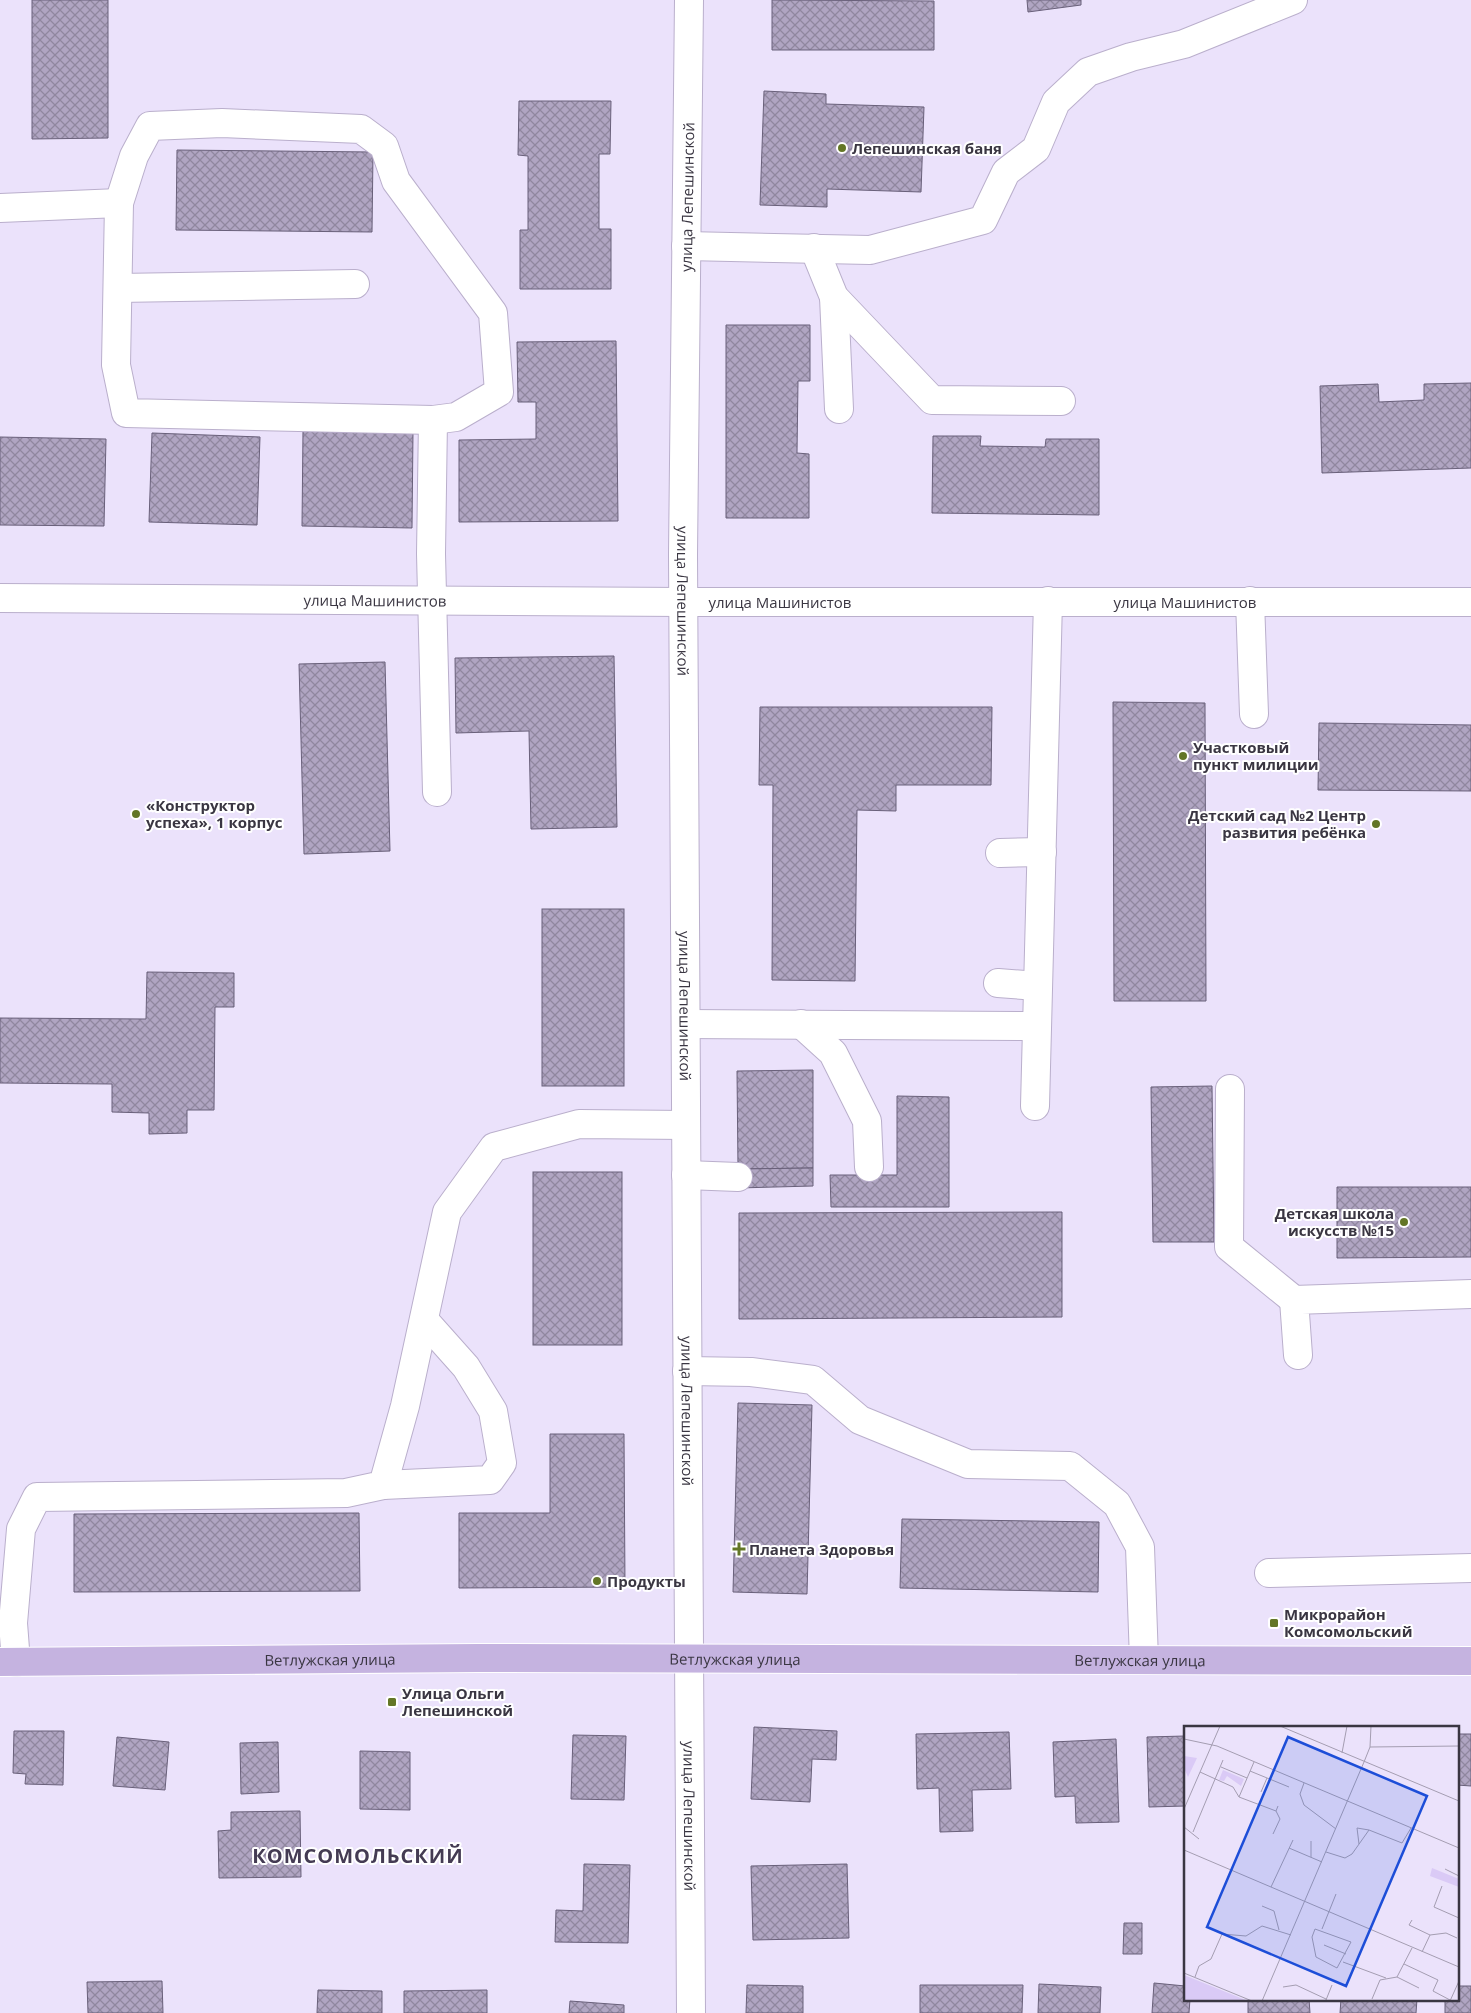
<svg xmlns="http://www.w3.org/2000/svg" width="1471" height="2013" viewBox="0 0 1471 2013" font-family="'Open Sans',sans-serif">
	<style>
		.building { fill: url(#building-cross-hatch); stroke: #69607a }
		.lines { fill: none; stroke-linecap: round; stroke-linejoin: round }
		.minor-casing { stroke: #baafcc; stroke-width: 30 }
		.major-casing { stroke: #fff; stroke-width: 30 }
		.minor { stroke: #fff; stroke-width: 28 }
		.major { stroke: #c5b3e0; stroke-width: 28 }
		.poi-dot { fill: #637626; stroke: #fff; stroke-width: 2 }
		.labels { text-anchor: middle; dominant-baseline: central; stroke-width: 4; stroke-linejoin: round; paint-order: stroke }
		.poi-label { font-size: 15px; font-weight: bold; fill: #3a3642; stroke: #fff; text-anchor: start }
		.street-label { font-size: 15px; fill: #3a3642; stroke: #fff }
		.district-label { font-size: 20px; font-weight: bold; letter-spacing: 1px; fill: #443b53; stroke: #fff }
		.inset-road { fill: none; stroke: #a49db1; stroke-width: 1 }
		.view { fill: #1d4ed8; fill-opacity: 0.15; stroke: #1d4ed8; stroke-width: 2.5 }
		.inset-edge { fill: none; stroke: #3a3642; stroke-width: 2.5 }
	</style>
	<defs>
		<pattern id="building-cross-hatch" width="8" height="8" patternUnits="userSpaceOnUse" patternTransform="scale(1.25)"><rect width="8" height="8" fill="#b0a5c2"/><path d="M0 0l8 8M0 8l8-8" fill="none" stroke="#90879f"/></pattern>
	</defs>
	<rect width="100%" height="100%" fill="#ebe2fb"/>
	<!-- building -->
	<g class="building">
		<path d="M 32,0 L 108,0 L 108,138 L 32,139 Z"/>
		<path d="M 772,0 L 934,1 L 934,50 L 772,50 Z"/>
		<path d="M 1027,0 L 1081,0 L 1081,5 L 1028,12 Z"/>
		<path d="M 764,91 L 826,94 L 826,104 L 924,107 L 921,192 L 827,189 L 827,207 L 760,205 Z"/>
		<path d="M 519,101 L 611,101 L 610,154 L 599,154 L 599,229 L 611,229 L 611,289 L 520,289 L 520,230 L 528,230 L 528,156 L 518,155 Z"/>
		<path d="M 177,150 L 373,152 L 372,232 L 176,230 Z"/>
		<path d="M 726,325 L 810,325 L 810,381 L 798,381 L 797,453 L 809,454 L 809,518 L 726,518 Z"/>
		<path d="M 616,341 L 618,521 L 459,522 L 459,440 L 536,439 L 536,402 L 518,402 L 517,342 Z"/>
		<path d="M 1471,383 L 1471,468 L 1322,473 L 1320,386 L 1378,384 L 1379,402 L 1424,400 L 1424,384 Z"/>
		<path d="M 303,430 L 413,431 L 412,528 L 302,526 Z"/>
		<path d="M 152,433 L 260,437 L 257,525 L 149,522 Z"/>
		<path d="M 933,436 L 981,436 L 980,446 L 1045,447 L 1046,439 L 1099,439 L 1099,515 L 932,513 Z"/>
		<path d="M 0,437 L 106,439 L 104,526 L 0,525 Z"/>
		<path d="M 614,656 L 617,827 L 531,829 L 529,731 L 456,733 L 455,658 Z"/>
		<path d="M 385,662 L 390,851 L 304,854 L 299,664 Z"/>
		<path d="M 1113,702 L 1205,703 L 1206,1001 L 1114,1001 Z"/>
		<path d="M 760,707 L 992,707 L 991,785 L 896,785 L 896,811 L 857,810 L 855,981 L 772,980 L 773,785 L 759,785 Z"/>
		<path d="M 1319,723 L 1471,725 L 1471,791 L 1318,790 Z"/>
		<rect x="542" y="909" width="82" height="177"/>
		<path d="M 147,972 L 234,973 L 234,1007 L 215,1007 L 214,1110 L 187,1110 L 187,1133 L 149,1134 L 149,1113 L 112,1112 L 112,1084 L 0,1083 L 0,1018 L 146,1019 Z"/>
		<path d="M 813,1070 L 813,1168 L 738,1169 L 737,1071 Z"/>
		<path d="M 1212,1086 L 1214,1242 L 1153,1242 L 1151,1087 Z"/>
		<path d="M 897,1096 L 949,1097 L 949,1207 L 831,1207 L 830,1175 L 897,1175 Z"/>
		<path d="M 813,1168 L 813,1186 L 738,1188 L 738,1169 Z"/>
		<rect x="533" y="1172" width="89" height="173"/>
		<path d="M 1337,1187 L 1471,1187 L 1471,1257 L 1337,1258 Z"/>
		<path d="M 1062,1212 L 1062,1317 L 739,1319 L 739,1213 Z"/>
		<path d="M 738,1403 L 812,1405 L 807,1594 L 733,1592 Z"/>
		<path d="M 550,1434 L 624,1434 L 625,1587 L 459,1588 L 459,1513 L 550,1513 Z"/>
		<path d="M 359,1513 L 360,1591 L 74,1592 L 74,1514 Z"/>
		<path d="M 902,1519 L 1099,1522 L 1098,1592 L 900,1588 Z"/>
		<path d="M 754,1727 L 837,1731 L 836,1760 L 812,1759 L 810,1802 L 751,1799 Z"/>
		<path d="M 14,1731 L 64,1731 L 63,1785 L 25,1784 L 26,1774 L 13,1773 Z"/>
		<path d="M 1009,1732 L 1011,1789 L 972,1790 L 973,1831 L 940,1832 L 939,1788 L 917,1789 L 916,1734 Z"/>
		<path d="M 1457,1734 L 1471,1734 L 1471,1786 L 1457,1785 Z"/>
		<path d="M 573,1735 L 626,1736 L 624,1800 L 571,1799 Z"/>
		<path d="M 1185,1736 L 1185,1806 L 1149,1807 L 1147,1737 Z"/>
		<path d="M 117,1737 L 169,1742 L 165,1790 L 113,1786 Z"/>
		<path d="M 1116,1739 L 1119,1822 L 1076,1823 L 1075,1796 L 1055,1797 L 1053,1742 Z"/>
		<path d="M 278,1742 L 279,1792 L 241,1794 L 240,1743 Z"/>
		<path d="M 360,1751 L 410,1752 L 410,1810 L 360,1809 Z"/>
		<path d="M 300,1811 L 301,1877 L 219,1878 L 218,1831 L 231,1830 L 231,1812 Z"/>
		<path d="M 584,1864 L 630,1865 L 628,1943 L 555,1942 L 556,1910 L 583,1911 Z"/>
		<path d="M 847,1864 L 849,1938 L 753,1940 L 751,1866 Z"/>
		<path d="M 1124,1923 L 1142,1923 L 1142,1954 L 1123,1954 Z"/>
		<path d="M 162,1981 L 163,2013 L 88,2013 L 87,1982 Z"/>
		<path d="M 1154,1983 L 1185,1986 L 1185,1999 L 1190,1999 L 1189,2013 L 1152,2013 Z"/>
		<path d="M 1039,1984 L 1101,1987 L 1100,2013 L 1038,2013 Z"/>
		<path d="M 747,1985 L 803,1986 L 803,2013 L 746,2013 Z"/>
		<path d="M 920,1985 L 1023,1985 L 1022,2013 L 920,2013 Z"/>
		<path d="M 1457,1986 L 1471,1986 L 1471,2013 L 1445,2013 L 1445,1999 L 1457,1999 Z"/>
		<path d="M 318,1990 L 382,1991 L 382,2013 L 317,2013 Z"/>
		<path d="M 487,1990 L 487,2013 L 404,2013 L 404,1991 Z"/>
		<path d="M 1248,1999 L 1309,1999 L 1310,2013 L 1248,2013 Z"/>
		<path d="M 1341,1999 L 1417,1999 L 1416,2013 L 1340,2013 Z"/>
		<path d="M 570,2001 L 624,2005 L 624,2013 L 569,2013 Z"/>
	</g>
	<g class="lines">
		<!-- minor casing -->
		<g class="minor-casing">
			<g id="minor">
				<path id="s1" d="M 689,0 L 683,555 L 691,2013"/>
				<path d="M 222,123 L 361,129 L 384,146 L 396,181 L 493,313 L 499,392 L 456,417 L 433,420 L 126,413 L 116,365 L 119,203 L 134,156 L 150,126 Z"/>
				<path d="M 0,208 L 119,203"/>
				<path d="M 686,246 L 870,250 L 983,220 L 1006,172 L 1036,149 L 1056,102 L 1088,72 L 1131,57 L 1184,44 L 1293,0"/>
				<path d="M 814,248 L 834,297 L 932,400 L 1061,401"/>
				<path d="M 118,288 L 355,284"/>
				<path d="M 834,297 L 839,409"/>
				<path d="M 433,420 L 431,554 L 437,792"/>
				<path id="s2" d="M 0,598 L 684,602 L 1471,602"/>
				<path d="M 1250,601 L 1254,714"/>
				<path d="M 1000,853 L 1042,852"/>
				<path d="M 998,983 L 1038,986"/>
				<path d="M 686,1024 L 1037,1026"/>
				<path d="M 801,1024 L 833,1053 L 867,1121 L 869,1167"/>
				<path d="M 1230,1089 L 1229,1247 L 1294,1300"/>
				<path d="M 1035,1106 L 1048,601"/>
				<path d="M 686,1175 L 738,1177"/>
				<path d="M 1298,1355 L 1294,1300 L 1471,1294"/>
				<path d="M 687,1371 L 751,1372 L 813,1380 L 860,1420 L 968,1464 L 1070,1466 L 1117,1504 L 1140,1547 L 1144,1660"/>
				<path d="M 383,1485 L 490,1480 L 502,1463 L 493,1411 L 466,1367 L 425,1321"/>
				<path d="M 1269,1573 L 1471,1568"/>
				<path d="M 16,1662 L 13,1623 L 21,1529 L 37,1497 L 346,1493 L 383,1485 L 405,1406 L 447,1212 L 494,1147 L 579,1124 L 686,1125"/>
			</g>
		</g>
		<!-- major casing -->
		<g class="major-casing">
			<g id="major">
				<path id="s3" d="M 0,1662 L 478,1658 L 1471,1661"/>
			</g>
		</g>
		<!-- minor -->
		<use href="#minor" class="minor"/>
		<!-- major -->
		<use href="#major" class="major"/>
	</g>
	<!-- markers -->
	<g class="poi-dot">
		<circle cx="842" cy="148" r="5"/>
		<circle cx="1183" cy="756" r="5"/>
		<circle cx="136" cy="814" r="5"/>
		<circle cx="1376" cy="824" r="5"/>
		<circle cx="1404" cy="1222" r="5"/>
		<path d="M736.5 1541.5h5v5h5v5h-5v5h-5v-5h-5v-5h5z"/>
		<circle cx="597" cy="1581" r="5"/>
		<rect x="1269" y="1618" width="10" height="10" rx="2.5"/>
		<rect x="387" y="1697" width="10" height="10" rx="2.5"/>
	</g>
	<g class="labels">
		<!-- poi labels -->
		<g class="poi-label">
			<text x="852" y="148">Лепешинская баня</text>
			<text x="1193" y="747">Участковый<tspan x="1193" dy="17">пункт милиции</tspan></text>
			<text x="146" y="805">«Конструктор<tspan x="146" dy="17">успеха», 1 корпус</tspan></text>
			<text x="1366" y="815" text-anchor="end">Детский сад №2 Центр<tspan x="1366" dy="17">развития ребёнка</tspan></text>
			<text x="1394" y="1213" text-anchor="end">Детская школа<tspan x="1394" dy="17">искусств №15</tspan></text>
			<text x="749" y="1549">Планета Здоровья</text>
			<text x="607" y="1581">Продукты</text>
			<text x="1284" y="1614">Микрорайон<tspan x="1284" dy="17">Комсомольский</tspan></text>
			<text x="402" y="1693">Улица Ольги<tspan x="402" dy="17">Лепешинской</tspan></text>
		</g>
		<!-- street labels -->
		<g class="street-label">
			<text transform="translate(687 197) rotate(-89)">улица Лепешинской</text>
			<text stroke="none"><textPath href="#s2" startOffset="375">улица Машинистов</textPath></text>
			<text stroke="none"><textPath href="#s1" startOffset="601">улица Лепешинской</textPath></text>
			<text stroke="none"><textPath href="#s2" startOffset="780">улица Машинистов</textPath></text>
			<text stroke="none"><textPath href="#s2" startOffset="1185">улица Машинистов</textPath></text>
			<text stroke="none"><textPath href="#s1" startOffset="1006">улица Лепешинской</textPath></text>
			<text stroke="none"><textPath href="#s1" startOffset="1411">улица Лепешинской</textPath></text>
			<text stroke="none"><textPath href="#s3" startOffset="330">Ветлужская улица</textPath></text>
			<text stroke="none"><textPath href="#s3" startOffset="735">Ветлужская улица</textPath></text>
			<text stroke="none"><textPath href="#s3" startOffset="1140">Ветлужская улица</textPath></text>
			<text stroke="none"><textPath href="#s1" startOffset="1816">улица Лепешинской</textPath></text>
		</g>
		<!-- district labels -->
		<g class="district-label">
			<text x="358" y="1855">КОМСОМОЛЬСКИЙ</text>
		</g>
	</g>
	<!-- overview -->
	<g transform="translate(1184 1726)">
		<rect width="275" height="275" fill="#ebe2fb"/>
		<path d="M 0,249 L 64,275 L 0,275 Z" fill="#dacaf6"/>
		<path d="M 0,30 L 13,32 L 4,51 L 0,42 Z" fill="#dacaf6"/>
		<path d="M 39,44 L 60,53 L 57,60 L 43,50 L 40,55 L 35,54 ZM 248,142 L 275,153 L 275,161 L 246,150 Z" fill="#dacaf6"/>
		<path class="inset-road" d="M 96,0 L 275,75M 0,13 L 33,20 L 275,122M 186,21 L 275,20M 158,27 L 163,0M 70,36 L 55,71 L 92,85 L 94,80M 37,41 L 63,52M 66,45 L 105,61M 16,46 L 49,61 L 55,71M 120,57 L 116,68 L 120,79 L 152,103M 77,66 L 83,52M 0,83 L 36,0M 0,101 L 15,113M 9,106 L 39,34M 89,108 L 96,93 L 92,85M 127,115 L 127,131M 175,118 L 173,102 L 185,104M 105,122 L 138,136M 0,124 L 275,241M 142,126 L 161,132 L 168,128 L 185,104 L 218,117 L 227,102M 261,143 L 275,150M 258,160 L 250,181 L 275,192M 87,161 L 109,114M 78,180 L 90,185 L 95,204M 228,194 L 225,199 L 246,209 L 262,207 L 273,212M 131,203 L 167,216 L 153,242 L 132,231 L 128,211 ZM 138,203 L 152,168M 140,219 L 162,228M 238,226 L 246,209M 159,236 L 202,252M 220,238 L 254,254 L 249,265 L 266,274M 0,247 L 68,275M 11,251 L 15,240 L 27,233 L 38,208 L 62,210 L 78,200 L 107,209M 213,251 L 235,262M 99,261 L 112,259 L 142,273M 188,273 L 196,254 L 213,251 L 228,222M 142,274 L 148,259M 78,275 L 180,36 L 186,21 L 187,0M 266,275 L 275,255"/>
		<path class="view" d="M 104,11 L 243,70 L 162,260 L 23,201 Z"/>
		<rect width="275" height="275" class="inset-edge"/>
	</g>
</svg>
